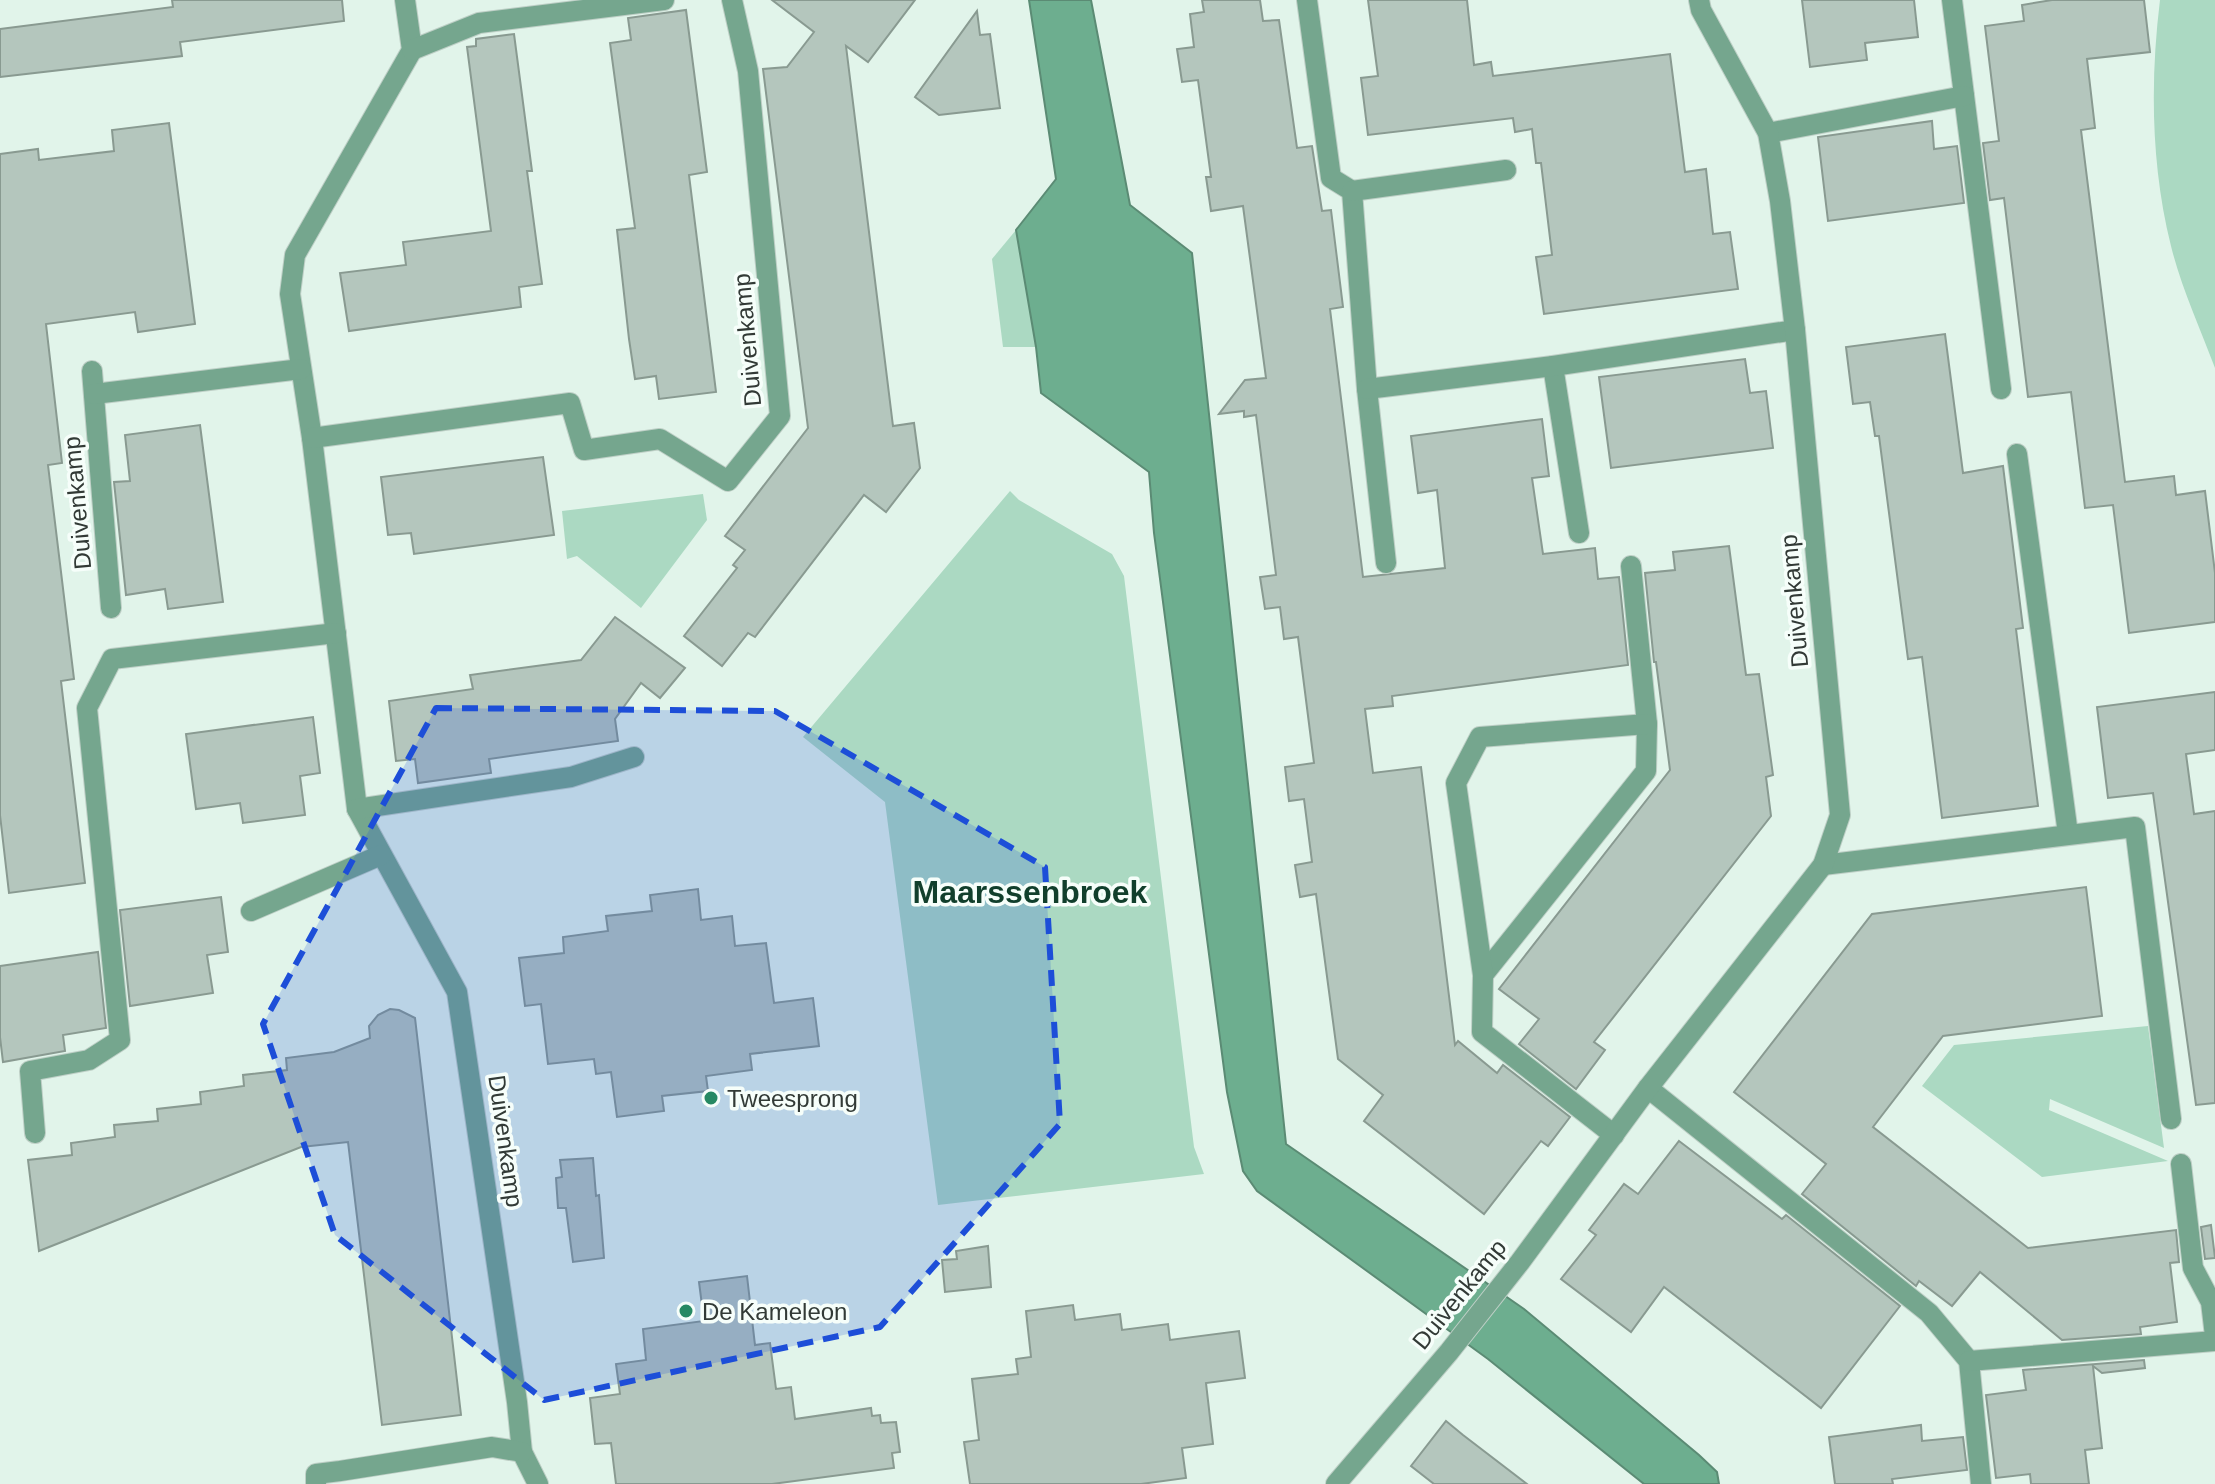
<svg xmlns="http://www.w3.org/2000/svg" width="2215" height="1484" viewBox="0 0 2215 1484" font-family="Arial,sans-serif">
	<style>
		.green { fill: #abd9c2 }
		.water { fill: #6dae8f; stroke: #5b8b74; stroke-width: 2 }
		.building { fill: #b4c6bd; stroke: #899a91; stroke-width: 2 }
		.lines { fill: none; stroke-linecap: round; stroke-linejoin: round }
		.street-casing { stroke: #becfc6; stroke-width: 22 }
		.street { stroke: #75a68e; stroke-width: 20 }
		.marked { fill: #1d4ed8; fill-opacity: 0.2; stroke: #1d4ed8; stroke-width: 6; stroke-dasharray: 16 10; stroke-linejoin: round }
		.poi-dot { fill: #268963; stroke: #f6fefa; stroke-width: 3 }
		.labels { text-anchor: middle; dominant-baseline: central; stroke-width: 7; stroke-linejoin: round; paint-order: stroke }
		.street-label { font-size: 24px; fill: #323a36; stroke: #f6fefa }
		.poi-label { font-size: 24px; fill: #323a36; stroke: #f6fefa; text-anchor: start }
		.district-label { font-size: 32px; font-weight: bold; fill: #113f2c; stroke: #f6fefa }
	</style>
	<rect width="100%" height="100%" fill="#e1f4ea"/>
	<!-- green -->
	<g class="green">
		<path d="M 2160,0 L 2215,0 L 2215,368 C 2200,328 2181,287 2171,246 C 2151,166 2150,81 2160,0 Z"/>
		<path d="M 1016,230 L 1036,347 L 1003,347 L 992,259 Z"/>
		<path d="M 1010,491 L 1019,500 L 1112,554 L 1124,576 L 1194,1147 L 1204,1174 L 938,1205 L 885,802 L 803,737 Z"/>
		<path d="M 703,494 L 707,520 L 641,608 L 577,556 L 567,559 L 562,511 Z"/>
		<path d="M 2148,1026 L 2164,1148 L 2050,1099 L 2049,1110 L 2168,1161 L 2042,1177 L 1922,1086 L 1954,1045 Z"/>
	</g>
	<!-- water -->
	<path class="water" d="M 1029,0 L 1091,0 L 1130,205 L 1192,253 L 1286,1144 L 1524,1309 L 1699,1455 L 1717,1472 L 1719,1484 L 1644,1484 L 1488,1359 L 1257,1191 L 1243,1171 L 1227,1092 L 1154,533 L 1149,472 L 1041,393 L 1036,347 L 1016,230 L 1056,179 Z"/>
	<!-- building -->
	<g class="building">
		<path d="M 172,0 L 342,0 L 344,21 L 180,42 L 182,56 L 0,77 L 0,29 L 173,7 Z"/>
		<path d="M 772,0 L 915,0 L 868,62 L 846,46 L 893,426 L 914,423 L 920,468 L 886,512 L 864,495 L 755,637 L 748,633 L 722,666 L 684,636 L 737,568 L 733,565 L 745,550 L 725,536 L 808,428 L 763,69 L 787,67 L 814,32 Z"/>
		<path d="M 1202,0 L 1260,0 L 1263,21 L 1279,20 L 1297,148 L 1312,146 L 1322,211 L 1331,210 L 1343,307 L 1330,309 L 1363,577 L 1445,568 L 1437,490 L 1418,493 L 1411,436 L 1542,419 L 1549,476 L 1532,478 L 1543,554 L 1595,548 L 1598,579 L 1619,577 L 1628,665 L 1392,696 L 1393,706 L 1365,709 L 1373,773 L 1421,767 L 1455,1045 L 1458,1041 L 1497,1073 L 1503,1065 L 1570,1117 L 1548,1146 L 1541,1141 L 1484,1214 L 1364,1121 L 1383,1095 L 1338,1059 L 1316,894 L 1300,897 L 1295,865 L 1312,862 L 1304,799 L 1289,801 L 1285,767 L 1314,763 L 1298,637 L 1284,639 L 1280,607 L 1265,609 L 1260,577 L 1276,575 L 1256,415 L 1244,417 L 1244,411 L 1219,414 L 1245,380 L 1266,378 L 1243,206 L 1211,211 L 1206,177 L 1211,177 L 1198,80 L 1182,82 L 1177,49 L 1194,47 L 1190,14 L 1204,12 Z"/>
		<path d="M 1368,0 L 1467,0 L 1474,65 L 1491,62 L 1493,76 L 1670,54 L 1685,172 L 1706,169 L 1713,234 L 1730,232 L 1738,289 L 1544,314 L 1536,257 L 1552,255 L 1541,163 L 1536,163 L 1532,129 L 1515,132 L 1513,118 L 1368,135 L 1361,78 L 1378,76 Z"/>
		<path d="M 1802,0 L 1914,0 L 1918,37 L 1865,43 L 1867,60 L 1810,67 Z"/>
		<path d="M 2052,0 L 2144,0 L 2150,52 L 2087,59 L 2095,128 L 2081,130 L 2125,482 L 2174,476 L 2176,495 L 2205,491 L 2215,573 L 2215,622 L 2129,633 L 2113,505 L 2085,508 L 2071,392 L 2028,397 L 2004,198 L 1990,200 L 1983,143 L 1999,141 L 1985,26 L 2024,21 L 2022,5 Z"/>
		<path d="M 686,10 L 707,172 L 689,175 L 716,392 L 659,399 L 656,376 L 635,379 L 629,339 L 617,230 L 635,228 L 610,43 L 631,40 L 628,18 Z"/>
		<path d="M 977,11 L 980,35 L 990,34 L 1000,108 L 939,115 L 915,97 Z"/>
		<path d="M 514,34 L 532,171 L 527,171 L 542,284 L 519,287 L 521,307 L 349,331 L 340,273 L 406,265 L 403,242 L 491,231 L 467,47 L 476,46 L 476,39 Z"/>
		<path d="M 1932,121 L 1934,149 L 1957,146 L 1964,203 L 1828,221 L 1818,137 Z"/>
		<path d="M 169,123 L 195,324 L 138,332 L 135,312 L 46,324 L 62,463 L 48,465 L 74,679 L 61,681 L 85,883 L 9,893 L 0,815 L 0,154 L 38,149 L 39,160 L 114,151 L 112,130 Z"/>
		<path d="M 1945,334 L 1963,473 L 2003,466 L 2023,628 L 2016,629 L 2038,806 L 1942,818 L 1922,657 L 1908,659 L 1879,436 L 1875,436 L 1870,402 L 1853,404 L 1846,347 Z"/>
		<path d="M 1745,359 L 1750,393 L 1766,391 L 1773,448 L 1611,468 L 1599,377 Z"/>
		<path d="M 200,425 L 223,602 L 168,609 L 165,589 L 126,595 L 114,482 L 130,481 L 125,435 Z"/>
		<path d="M 543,457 L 554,535 L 414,554 L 411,533 L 388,535 L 381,477 Z"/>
		<path d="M 1729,546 L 1746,675 L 1759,674 L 1773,775 L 1766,777 L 1771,816 L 1594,1042 L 1605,1050 L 1576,1089 L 1519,1044 L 1539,1019 L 1499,989 L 1670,770 L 1656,662 L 1654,662 L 1645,573 L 1675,570 L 1673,552 Z"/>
		<path d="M 615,617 L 685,668 L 660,698 L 641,683 L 615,719 L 618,741 L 489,759 L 491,773 L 418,783 L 415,759 L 396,761 L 389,701 L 473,689 L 470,675 L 581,660 Z"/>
		<path d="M 2215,692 L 2215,750 L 2186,754 L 2194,814 L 2215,811 L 2215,1103 L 2196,1105 L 2153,793 L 2108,798 L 2097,707 Z"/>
		<path d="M 313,717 L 320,773 L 300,776 L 305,815 L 243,823 L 240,803 L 196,809 L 186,734 Z"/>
		<path d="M 2086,887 L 2102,1016 L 1943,1036 L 1873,1127 L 2028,1248 L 2176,1230 L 2179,1262 L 2170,1263 L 2177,1322 L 2140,1327 L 2141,1334 L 2062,1340 L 1980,1272 L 1952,1306 L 1919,1281 L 1916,1286 L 1802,1194 L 1826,1164 L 1734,1092 L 1872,914 Z"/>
		<path d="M 698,889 L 701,920 L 732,916 L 735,946 L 766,943 L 774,1003 L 813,998 L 819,1046 L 750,1054 L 752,1070 L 706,1076 L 708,1091 L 662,1096 L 664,1111 L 617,1117 L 611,1072 L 596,1074 L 594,1059 L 548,1064 L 541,1004 L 525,1006 L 519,958 L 564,953 L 563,937 L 608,931 L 606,916 L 652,911 L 650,895 Z"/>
		<path d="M 221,897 L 228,952 L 207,955 L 213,993 L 130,1006 L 120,910 Z"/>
		<path d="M 98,952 L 106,1028 L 63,1035 L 65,1051 L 3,1062 L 0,1037 L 0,966 Z"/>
		<path d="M 390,1009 L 399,1010 L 415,1018 L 461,1415 L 382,1425 L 348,1142 L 301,1147 L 39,1251 L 28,1160 L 72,1155 L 71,1143 L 115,1137 L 114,1125 L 158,1121 L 157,1109 L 201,1104 L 200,1092 L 244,1086 L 243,1075 L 287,1070 L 286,1058 L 334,1052 L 370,1038 L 369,1026 L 378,1015 Z"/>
		<path d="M 1679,1141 L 1782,1219 L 1786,1215 L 1900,1306 L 1821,1408 L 1664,1287 L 1631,1332 L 1561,1279 L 1596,1235 L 1589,1230 L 1624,1184 L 1638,1194 Z"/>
		<path d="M 593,1158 L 596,1196 L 599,1195 L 604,1258 L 573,1262 L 566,1208 L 558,1208 L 556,1178 L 562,1177 L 560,1160 Z"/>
		<path d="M 2211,1225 L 2215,1258 L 2205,1259 L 2201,1227 Z"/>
		<path d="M 988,1246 L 991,1287 L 945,1292 L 942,1260 L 957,1259 L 956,1251 Z"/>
		<path d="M 747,1276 L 755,1345 L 770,1343 L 776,1389 L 791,1387 L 795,1419 L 871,1408 L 872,1416 L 880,1415 L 881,1423 L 896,1422 L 900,1452 L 892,1453 L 894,1468 L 772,1484 L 616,1484 L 611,1443 L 595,1444 L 590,1398 L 620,1394 L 616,1364 L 646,1360 L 643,1329 L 704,1321 L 699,1282 Z"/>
		<path d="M 1073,1305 L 1075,1320 L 1120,1314 L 1122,1330 L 1168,1324 L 1170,1340 L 1239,1331 L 1245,1378 L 1206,1383 L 1213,1444 L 1182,1448 L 1186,1478 L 1141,1484 L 970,1484 L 964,1442 L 979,1440 L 972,1379 L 1018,1374 L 1016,1359 L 1031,1357 L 1026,1311 Z"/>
		<path d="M 2144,1360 L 2145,1368 L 2102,1373 L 2093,1366 L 2102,1448 L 2085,1450 L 2089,1484 L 2031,1484 L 2030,1474 L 1996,1478 L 1986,1395 L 2026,1390 L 2023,1370 Z"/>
		<path d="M 1446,1421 L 1463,1435 L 1527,1484 L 1434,1484 L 1411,1466 Z"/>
		<path d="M 1921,1425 L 1922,1441 L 1963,1437 L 1967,1470 L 1892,1479 L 1893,1484 L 1835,1484 L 1829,1437 Z"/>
	</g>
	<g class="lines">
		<!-- street casing -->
		<g class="street-casing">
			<g id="street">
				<path d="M 405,0 L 412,50 L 295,255 L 290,294 L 312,438 L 357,809 L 457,992 L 517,1402 L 522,1452 L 538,1484"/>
				<path d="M 1307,0 L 1331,178 L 1352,191 L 1367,389 L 1386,563"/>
				<path d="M 1952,0 L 2001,389"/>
				<path d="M 412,50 L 479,23 L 664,0"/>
				<path d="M 1768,133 L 1964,96"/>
				<path d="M 1352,191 L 1506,170"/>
				<path d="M 1553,366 L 1579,533"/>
				<path d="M 92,371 L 111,608"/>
				<path d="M 1367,389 L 1553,366 L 1795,330"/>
				<path d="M 94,394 L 301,369"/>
				<path d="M 312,438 L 570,403 L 584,450 L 660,439 L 728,481 L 780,416 L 748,71 L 732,0"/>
				<path d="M 2017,454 L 2068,834"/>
				<path d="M 357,809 L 571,777 L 634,757"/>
				<path d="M 1823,865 L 2135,827 L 2171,1119"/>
				<path d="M 251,911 L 381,855"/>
				<path d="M 1483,975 L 1646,771 L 1647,724 L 1631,566"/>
				<path d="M 1648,1088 L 1929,1313 L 1969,1361 L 1981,1484"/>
				<path d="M 35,1133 L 30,1071 L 89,1060 L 120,1040 L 87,708 L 112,659 L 336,633"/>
				<path d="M 1614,1135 L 1482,1032 L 1483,975 L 1456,783 L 1480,737 L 1647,724"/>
				<path d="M 2181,1164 L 2193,1268 L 2211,1302 L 2215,1336"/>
				<path d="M 1969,1361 L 2215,1341"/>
				<path d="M 316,1484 L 316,1474 L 340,1471 L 492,1447 L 522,1452"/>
				<path d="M 1336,1484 L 1449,1352 L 1520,1262 L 1648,1088 L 1823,865 L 1840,815 L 1795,330 L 1780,201 L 1768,133 L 1701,10 L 1699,0"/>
			</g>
		</g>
		<!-- street -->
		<use href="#street" class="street"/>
	</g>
	<!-- marked area -->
	<path class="marked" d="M 436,708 L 775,711 L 1045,867 L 1060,1124 L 880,1327 L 544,1400 L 335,1235 L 263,1024 Z"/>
	<!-- markers -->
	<g class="poi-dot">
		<circle cx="711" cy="1098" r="8"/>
		<circle cx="686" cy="1311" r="8"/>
	</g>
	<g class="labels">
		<!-- street labels -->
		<g class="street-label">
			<text transform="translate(747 340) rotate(-95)">Duivenkamp</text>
			<text transform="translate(77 503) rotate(-95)">Duivenkamp</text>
			<text transform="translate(1794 601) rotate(-95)">Duivenkamp</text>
			<text transform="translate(506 1141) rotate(82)">Duivenkamp</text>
			<text transform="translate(1459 1294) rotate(-51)">Duivenkamp</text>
		</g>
		<!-- poi labels -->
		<g class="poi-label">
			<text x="727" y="1098">Tweesprong</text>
			<text x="702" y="1311">De Kameleon</text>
		</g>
		<!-- district labels -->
		<g class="district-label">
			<text x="1030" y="892">Maarssenbroek</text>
		</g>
	</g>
</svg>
